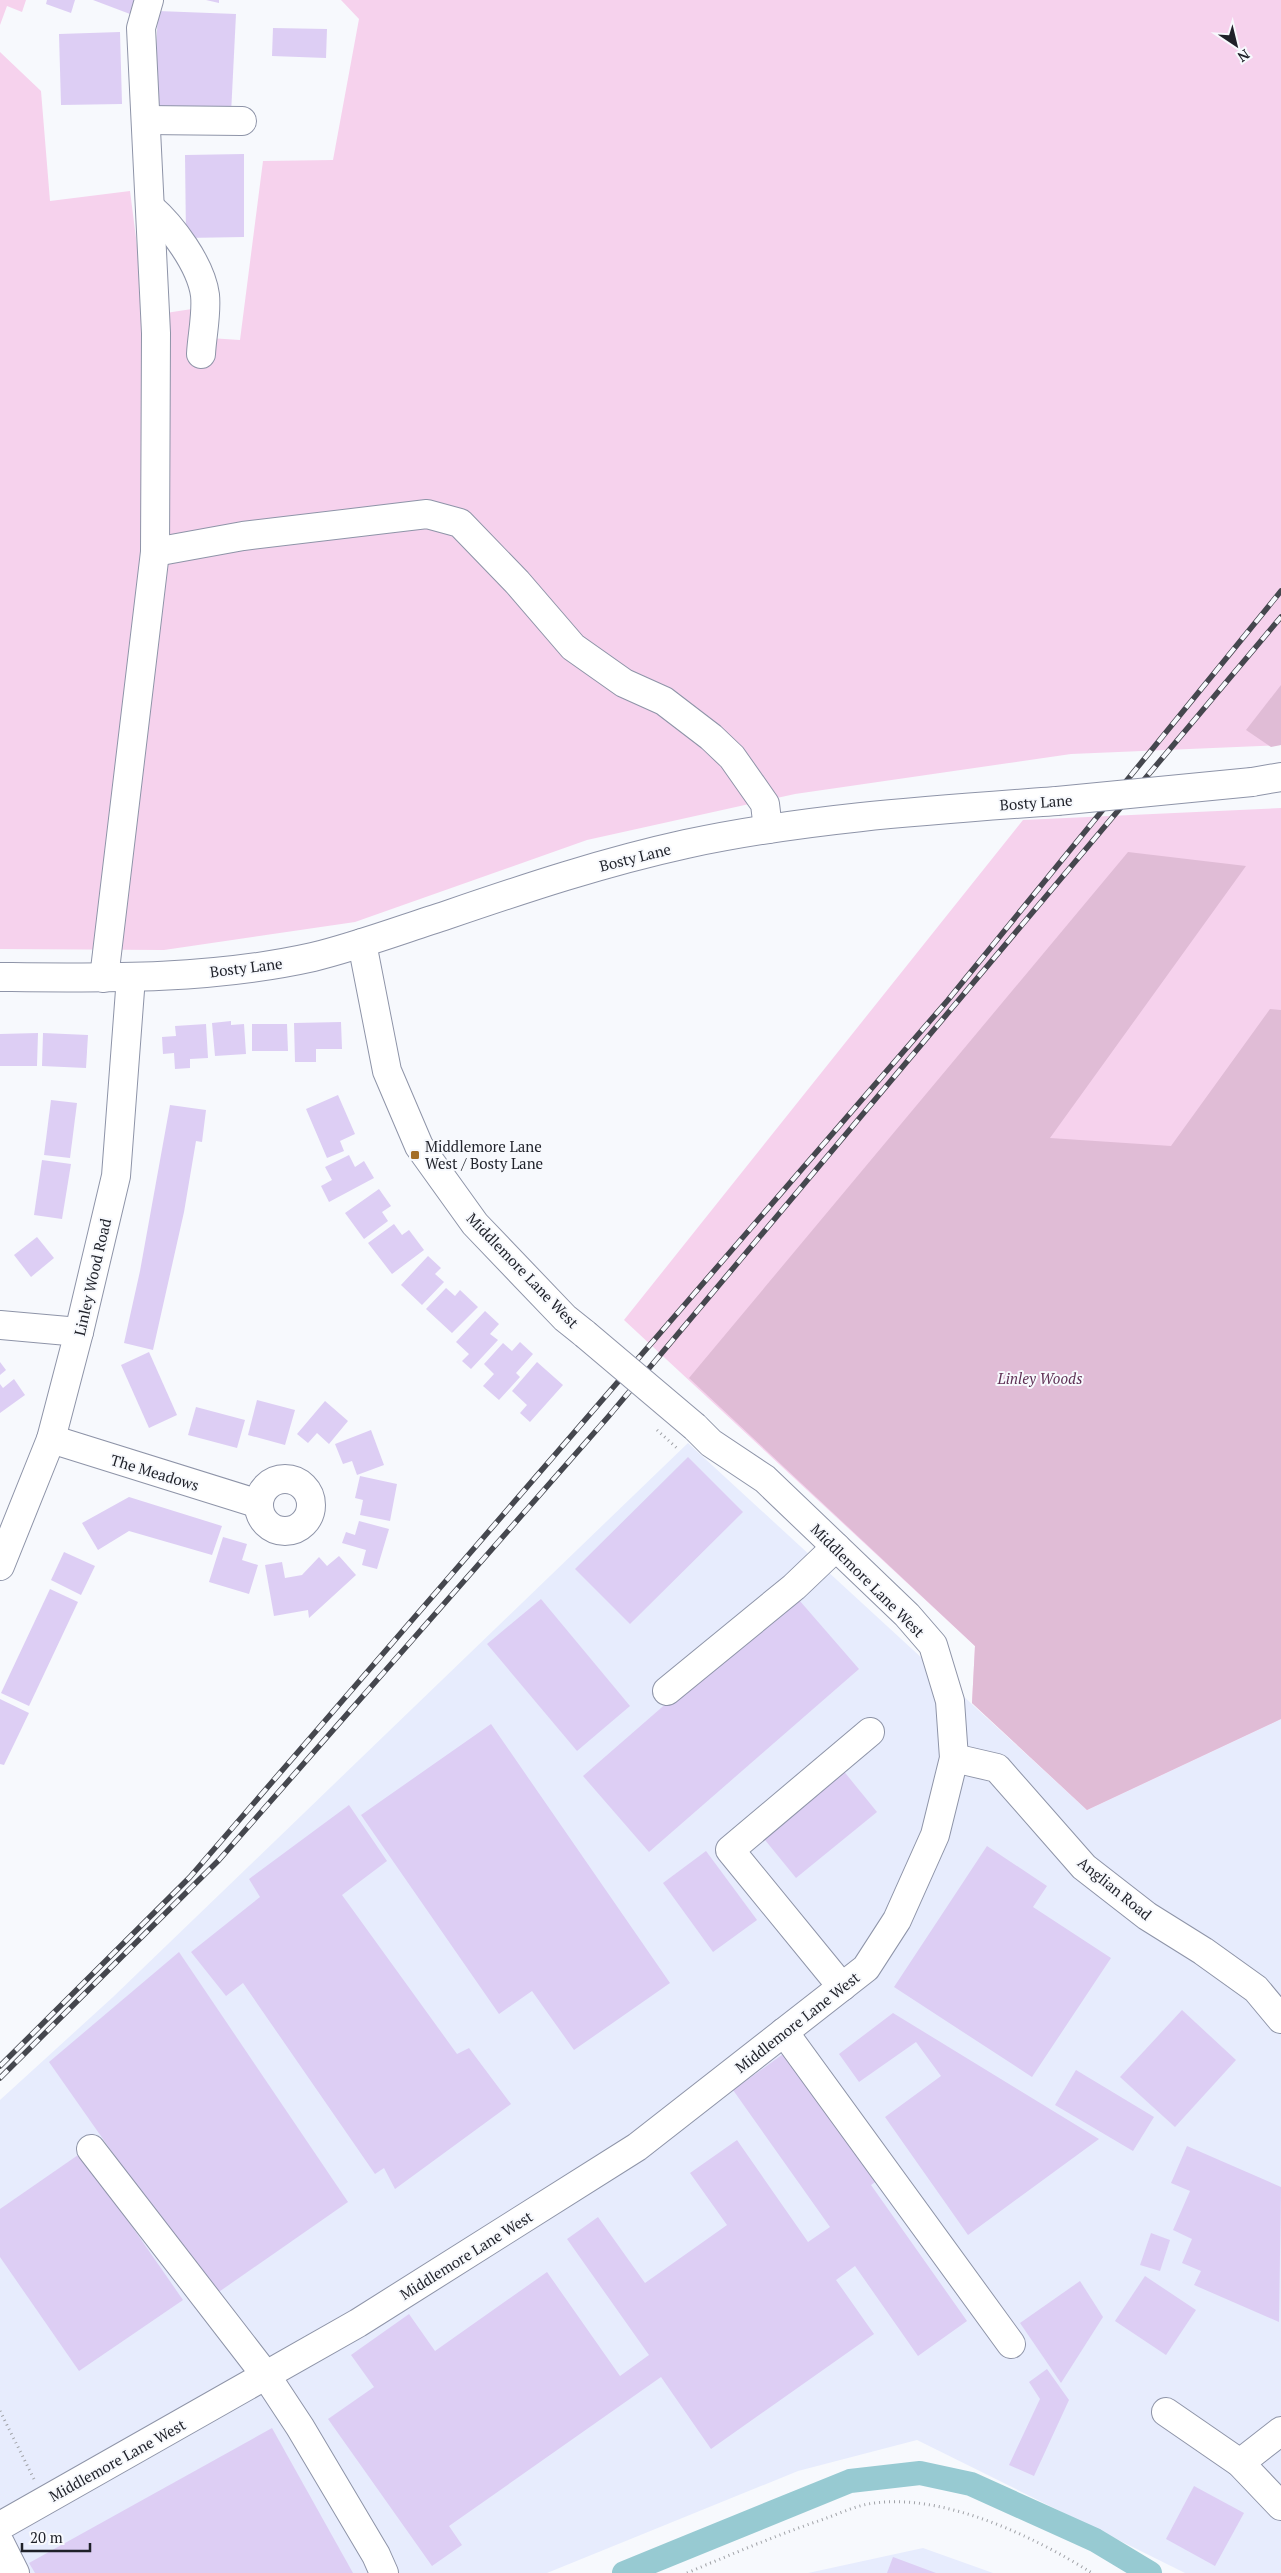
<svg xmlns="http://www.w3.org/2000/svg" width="1281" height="2573" viewBox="0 0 1281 2573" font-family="'PT Serif',serif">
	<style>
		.built { fill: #e7ecfd }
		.green { fill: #f6d2ed }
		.forest { fill: #e0bcd6 }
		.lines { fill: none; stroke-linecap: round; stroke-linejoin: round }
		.canal { stroke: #97cad2; stroke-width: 24 }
		.building { fill: #ddcef4 }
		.minor-casing { stroke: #8e94a8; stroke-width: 30 }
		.major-casing { stroke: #8e94a8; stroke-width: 30 }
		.path { stroke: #a1a3a8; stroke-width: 3; stroke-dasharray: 1 4; stroke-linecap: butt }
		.minor { stroke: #fff; stroke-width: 28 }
		.major { stroke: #fff; stroke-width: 28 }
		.rail-casing { stroke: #45474e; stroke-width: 5.5 }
		.rail { stroke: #f7f9fd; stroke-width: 4; stroke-dasharray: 11; stroke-linecap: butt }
		.minor-bridge-casing { stroke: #8e94a8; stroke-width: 30; stroke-linecap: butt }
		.major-bridge-casing { stroke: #8e94a8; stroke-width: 30; stroke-linecap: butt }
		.path-bridge { stroke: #a1a3a8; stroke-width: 3; stroke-dasharray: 1 4; stroke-linecap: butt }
		.minor-bridge { stroke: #fff; stroke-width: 28 }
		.major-bridge { stroke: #fff; stroke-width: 28 }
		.poi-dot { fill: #a46f29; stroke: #f7f9fd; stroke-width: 2 }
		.labels { text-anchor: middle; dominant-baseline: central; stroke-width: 4; stroke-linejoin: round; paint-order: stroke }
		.street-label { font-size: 15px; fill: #1f2129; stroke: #f7f9fd }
		.poi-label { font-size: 15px; fill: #1f2129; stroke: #f7f9fd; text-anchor: start }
		.park-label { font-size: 15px; font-style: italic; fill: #5f3155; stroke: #f7f9fd }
	</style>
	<rect width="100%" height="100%" fill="#f7f9fd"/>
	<!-- built -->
	<g class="built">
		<path d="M 688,1443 L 1087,1810 L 1281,1719 L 1281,2573 L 1185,2573 L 917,2440 L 798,2471 L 547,2573 L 0,2573 L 0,2100 L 113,1997 Z"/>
		<path d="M 923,2548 L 993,2573 L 808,2573 Z"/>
	</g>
	<!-- green -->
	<g class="green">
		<path d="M 0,0 L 26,0 L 22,12 L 7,6 L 0,25 Z"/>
		<path d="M 341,0 L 1281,0 L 1281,745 L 1071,754 L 795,794 L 587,840 L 355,922 L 164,950 L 0,949 L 0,52 L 41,91 L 50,201 L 130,191 L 146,316 L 192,309 L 209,338 L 240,340 L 263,161 L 333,160 L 359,19 Z"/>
		<path d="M 1281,808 L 1281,1719 L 1087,1810 L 972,1703 L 975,1646 L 624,1320 L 1023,820 Z"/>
	</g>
	<!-- forest -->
	<g class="forest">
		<path d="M 1281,685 L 1281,745 L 1271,747 L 1246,730 Z"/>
		<path d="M 1128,852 L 1246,866 L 1050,1138 L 1171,1146 L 1270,1009 L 1281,1010 L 1281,1719 L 1087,1810 L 972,1703 L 975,1646 L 689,1378 Z"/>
	</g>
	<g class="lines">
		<!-- canal -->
		<path class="canal" d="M 624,2573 L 850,2481 L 920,2473 L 971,2484 L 1095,2540 L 1150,2573"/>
	</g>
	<!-- building -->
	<g class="building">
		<path d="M 47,0 L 75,0 L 71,13 L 46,4 Z"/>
		<path d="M 93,0 L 135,0 L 130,14 Z"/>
		<path d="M 206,0 L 219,0 L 219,3 Z"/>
		<path d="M 158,11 L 236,14 L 231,114 L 153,111 Z"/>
		<path d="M 273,28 L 327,29 L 326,58 L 272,56 Z"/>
		<path d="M 120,32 L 122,104 L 61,105 L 59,34 Z"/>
		<path d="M 244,154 L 244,237 L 186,238 L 185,155 Z"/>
		<path d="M 231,1021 L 231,1025 L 244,1024 L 246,1054 L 215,1056 L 212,1023 Z"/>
		<path d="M 341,1022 L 342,1049 L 316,1049 L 316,1062 L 295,1062 L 294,1023 Z"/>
		<path d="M 206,1024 L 208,1058 L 190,1059 L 190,1068 L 175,1069 L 174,1053 L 163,1054 L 162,1037 L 176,1036 L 175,1026 Z"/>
		<path d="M 252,1024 L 287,1024 L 288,1051 L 252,1051 Z"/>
		<path d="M 38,1033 L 37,1066 L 0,1066 L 0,1034 Z"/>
		<path d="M 43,1033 L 88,1035 L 86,1068 L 42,1066 Z"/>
		<path d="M 338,1095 L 355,1134 L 340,1141 L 344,1151 L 327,1158 L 306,1109 Z"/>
		<path d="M 51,1100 L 77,1103 L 70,1158 L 44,1155 Z"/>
		<path d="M 170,1105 L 206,1110 L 202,1142 L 196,1141 L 184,1212 L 153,1350 L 124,1343 L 140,1271 Z"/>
		<path d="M 349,1155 L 355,1167 L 364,1161 L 374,1178 L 329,1202 L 321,1186 L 332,1180 L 325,1167 Z"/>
		<path d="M 42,1160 L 71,1164 L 62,1219 L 34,1215 Z"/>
		<path d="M 379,1189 L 391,1206 L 382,1212 L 388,1221 L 364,1239 L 345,1213 Z"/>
		<path d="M 394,1224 L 402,1235 L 409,1230 L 424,1250 L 392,1274 L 368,1243 Z"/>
		<path d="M 37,1237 L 54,1258 L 31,1277 L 14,1255 Z"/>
		<path d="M 428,1256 L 441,1268 L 435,1274 L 444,1282 L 422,1305 L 401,1285 Z"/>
		<path d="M 446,1288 L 455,1296 L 460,1290 L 478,1307 L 452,1333 L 426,1309 Z"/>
		<path d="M 485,1311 L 499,1324 L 490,1334 L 498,1340 L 471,1369 L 462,1361 L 469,1354 L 456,1342 Z"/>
		<path d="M 520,1342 L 533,1354 L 516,1373 L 520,1377 L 499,1400 L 483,1386 L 494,1374 L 484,1364 L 503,1343 L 512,1351 Z"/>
		<path d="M 149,1352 L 177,1415 L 149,1428 L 121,1365 Z"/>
		<path d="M 0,1362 L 6,1370 L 0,1375 Z"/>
		<path d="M 537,1362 L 563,1385 L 530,1422 L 520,1413 L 527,1405 L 512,1391 Z"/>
		<path d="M 14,1379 L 25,1395 L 0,1413 L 0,1384 L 3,1388 Z"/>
		<path d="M 257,1400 L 295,1410 L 285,1445 L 248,1435 Z"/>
		<path d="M 325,1401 L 348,1421 L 329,1444 L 317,1433 L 308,1443 L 297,1434 Z"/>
		<path d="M 196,1407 L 245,1420 L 237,1448 L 188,1435 Z"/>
		<path d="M 371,1430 L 384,1465 L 357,1475 L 352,1461 L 343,1464 L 335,1444 Z"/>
		<path d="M 688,1457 L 743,1512 L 630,1624 L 575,1569 Z"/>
		<path d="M 360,1476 L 397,1484 L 390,1521 L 360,1515 L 363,1500 L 355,1498 Z"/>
		<path d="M 129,1497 L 222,1526 L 212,1555 L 129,1531 L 98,1550 L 82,1523 Z"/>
		<path d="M 359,1521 L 389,1529 L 377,1569 L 362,1565 L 366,1550 L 342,1543 L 346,1532 L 355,1535 Z"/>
		<path d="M 223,1537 L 247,1544 L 242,1560 L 258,1565 L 249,1594 L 209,1582 Z"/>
		<path d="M 64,1552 L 95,1566 L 81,1595 L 51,1580 Z"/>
		<path d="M 339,1556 L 356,1575 L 309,1618 L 308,1610 L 274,1616 L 265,1565 L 282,1562 L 285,1578 L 302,1575 L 319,1557 L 327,1566 Z"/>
		<path d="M 50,1589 L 78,1602 L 29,1706 L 1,1693 Z"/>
		<path d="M 793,1593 L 859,1669 L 649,1852 L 583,1776 Z"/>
		<path d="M 541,1599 L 630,1706 L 577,1751 L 487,1644 Z"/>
		<path d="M 0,1699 L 29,1713 L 4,1765 L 0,1764 Z"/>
		<path d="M 491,1724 L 670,1983 L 574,2050 L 532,1991 L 499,2014 L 361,1815 Z"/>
		<path d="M 842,1769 L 877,1812 L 796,1878 L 761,1835 Z"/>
		<path d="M 349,1805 L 387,1861 L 342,1895 L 457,2054 L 469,2048 L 511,2104 L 395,2189 L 384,2168 L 375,2174 L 243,1983 L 226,1996 L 191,1952 L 260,1897 L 249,1879 Z"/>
		<path d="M 987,1846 L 1047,1886 L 1033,1907 L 1111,1958 L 1032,2077 L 894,1987 Z"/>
		<path d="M 706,1851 L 757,1920 L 713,1952 L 663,1883 Z"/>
		<path d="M 179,1952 L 348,2202 L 213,2296 L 49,2062 Z"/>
		<path d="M 1182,2010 L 1236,2060 L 1175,2127 L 1120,2077 Z"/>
		<path d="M 893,2013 L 1099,2139 L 968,2235 L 885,2117 L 941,2076 L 916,2042 L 859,2082 L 839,2054 Z"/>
		<path d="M 790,2049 L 881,2178 L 871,2185 L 967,2321 L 918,2356 L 855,2266 L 836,2280 L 874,2334 L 711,2449 L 661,2377 L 449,2526 L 462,2545 L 432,2566 L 328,2419 L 374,2387 L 351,2355 L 409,2314 L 435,2351 L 547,2272 L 620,2376 L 649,2355 L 567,2239 L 598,2217 L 645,2283 L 727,2225 L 690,2173 L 737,2140 L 808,2242 L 830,2227 L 733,2090 Z"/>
		<path d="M 1076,2070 L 1154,2117 L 1133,2151 L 1055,2105 Z"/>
		<path d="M 1187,2146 L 1281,2187 L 1279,2322 L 1194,2285 L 1201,2271 L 1182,2263 L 1192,2239 L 1173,2230 L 1190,2191 L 1171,2183 Z"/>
		<path d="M 81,2153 L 183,2300 L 79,2371 L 0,2257 L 0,2209 Z"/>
		<path d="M 1151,2233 L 1170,2240 L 1160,2271 L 1140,2265 Z"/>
		<path d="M 1145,2276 L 1196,2310 L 1166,2355 L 1115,2321 Z"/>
		<path d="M 1080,2281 L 1103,2317 L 1061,2383 L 1020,2323 Z"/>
		<path d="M 1047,2369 L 1069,2400 L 1034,2476 L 1009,2465 L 1040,2399 L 1029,2382 Z"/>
		<path d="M 272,2428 L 353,2573 L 35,2573 L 29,2563 Z"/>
		<path d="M 1194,2486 L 1244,2513 L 1215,2566 L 1166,2539 Z"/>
		<path d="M 893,2557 L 936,2573 L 887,2573 Z"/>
	</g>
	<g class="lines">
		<!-- minor casing -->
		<g class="minor-casing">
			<g id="minor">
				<path d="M 146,120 L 242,121"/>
				<path d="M 150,207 C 172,226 201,265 205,295 C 207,314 202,335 201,354"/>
				<path d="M 155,552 L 243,536 L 427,514 L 460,523 L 517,582 L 573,647 L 624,683 L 664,701 L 711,737 L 732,757 L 765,804 L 768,829"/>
				<path d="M 362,943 L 387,1071 L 419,1146 L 475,1224 L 565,1318 L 585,1334"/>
				<path d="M 104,978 L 155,552 L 156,333 L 141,28 L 149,0"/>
				<path d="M 0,1325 L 79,1332"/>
				<path d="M 51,1439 L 259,1504"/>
				<circle cx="285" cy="1505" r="26"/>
				<path d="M 0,1566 L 51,1439 L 79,1332 L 116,1176 L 131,977"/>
				<path d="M 667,1691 L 794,1587 L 836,1547"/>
				<path d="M 954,1758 L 997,1768 L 1084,1867 L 1147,1916 L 1203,1951 L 1256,1989 L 1281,2019"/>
				<path d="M 842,1987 L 730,1850 L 870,1732"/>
				<path d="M 784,2032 L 1011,2344"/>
				<path d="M 91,2149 L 267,2377 L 300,2427 L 376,2555 L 384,2573"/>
				<path d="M 1166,2412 L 1240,2463 L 1281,2506"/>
				<path d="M 1240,2463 L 1281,2431"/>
				<path d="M 0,2526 L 358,2323 L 637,2147 L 866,1968 L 897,1920 L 935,1835 L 954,1758 L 950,1701 L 933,1645 L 907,1615 L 765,1479 L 711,1443 L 695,1427"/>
				<path d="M 0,2543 L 15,2573"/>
			</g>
		</g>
		<!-- major casing -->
		<g class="major-casing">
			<g id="major">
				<path d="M 1252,782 L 1281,777"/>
				<path d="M 0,977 C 104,978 210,980 313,957 C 358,946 403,929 447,915 C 526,888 604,862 686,844 C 807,818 933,810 1057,801"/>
			</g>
		</g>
		<!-- path -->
		<g class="path">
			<path d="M 0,2411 L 34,2479"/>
			<path d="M 687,2573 C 732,2554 777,2535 824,2519 C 838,2514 853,2507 868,2504 C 940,2491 1033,2536 1092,2573"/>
		</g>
		<!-- minor -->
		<use href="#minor" class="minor"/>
		<!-- major -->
		<use href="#major" class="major"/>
		<!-- rail casing -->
		<g class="rail-casing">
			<g id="rail">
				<path d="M 0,2066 L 190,1877 L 948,1000 L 1281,591"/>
				<path d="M 0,2078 L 219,1860 L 608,1417 L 1281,617"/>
			</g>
		</g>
		<!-- rail -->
		<use href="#rail" class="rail"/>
		<!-- minor-bridge casing -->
		<g class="minor-bridge-casing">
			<path id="minor-bridge" d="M 585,1334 L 695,1427"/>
		</g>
		<!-- major-bridge casing -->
		<g class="major-bridge-casing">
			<path id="major-bridge" d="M 1057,801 L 1252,782"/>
		</g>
		<!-- path-bridge -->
		<path class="path-bridge" d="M 657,1430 L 679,1450"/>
		<!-- minor-bridge -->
		<use href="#minor-bridge" class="minor-bridge"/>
		<!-- major-bridge -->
		<use href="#major-bridge" class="major-bridge"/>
	</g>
	<!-- markers -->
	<rect class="poi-dot" x="410" y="1150" width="10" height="10" rx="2.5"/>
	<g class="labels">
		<!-- street labels -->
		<g class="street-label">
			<text transform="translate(1036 802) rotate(-4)">Bosty Lane</text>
			<text transform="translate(635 857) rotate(-14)">Bosty Lane</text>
			<text transform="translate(246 967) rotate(-7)">Bosty Lane</text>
			<text transform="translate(523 1270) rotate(46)">Middlemore Lane West</text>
			<text transform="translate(92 1277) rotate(-77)">Linley Wood Road</text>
			<text transform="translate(155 1472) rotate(17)">The Meadows</text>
			<text transform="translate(868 1580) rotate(45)">Middlemore Lane West</text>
			<text transform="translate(1115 1888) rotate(39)">Anglian Road</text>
			<text transform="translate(797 2022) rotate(-38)">Middlemore Lane West</text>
			<text transform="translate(466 2255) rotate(-32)">Middlemore Lane West</text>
			<text transform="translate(117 2460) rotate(-29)">Middlemore Lane West</text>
		</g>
		<!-- poi labels -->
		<g class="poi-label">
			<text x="425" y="1146">Middlemore Lane<tspan x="425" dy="17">West / Bosty Lane</tspan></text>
		</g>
		<!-- park labels -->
		<g class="park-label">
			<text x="1040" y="1378">Linley Woods</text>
		</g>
	</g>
	<!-- north arrow -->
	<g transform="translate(1236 45) rotate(145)" stroke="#f7f9fd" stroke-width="4" paint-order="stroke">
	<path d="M0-4L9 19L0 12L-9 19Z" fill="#1f2129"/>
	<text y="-8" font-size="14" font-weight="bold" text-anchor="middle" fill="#1f2129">N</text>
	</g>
	<!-- scale -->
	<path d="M22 2543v8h68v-8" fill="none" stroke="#1f2129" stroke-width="2.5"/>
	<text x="30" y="2543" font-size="15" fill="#1f2129" stroke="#f7f9fd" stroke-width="4" paint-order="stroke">20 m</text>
</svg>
